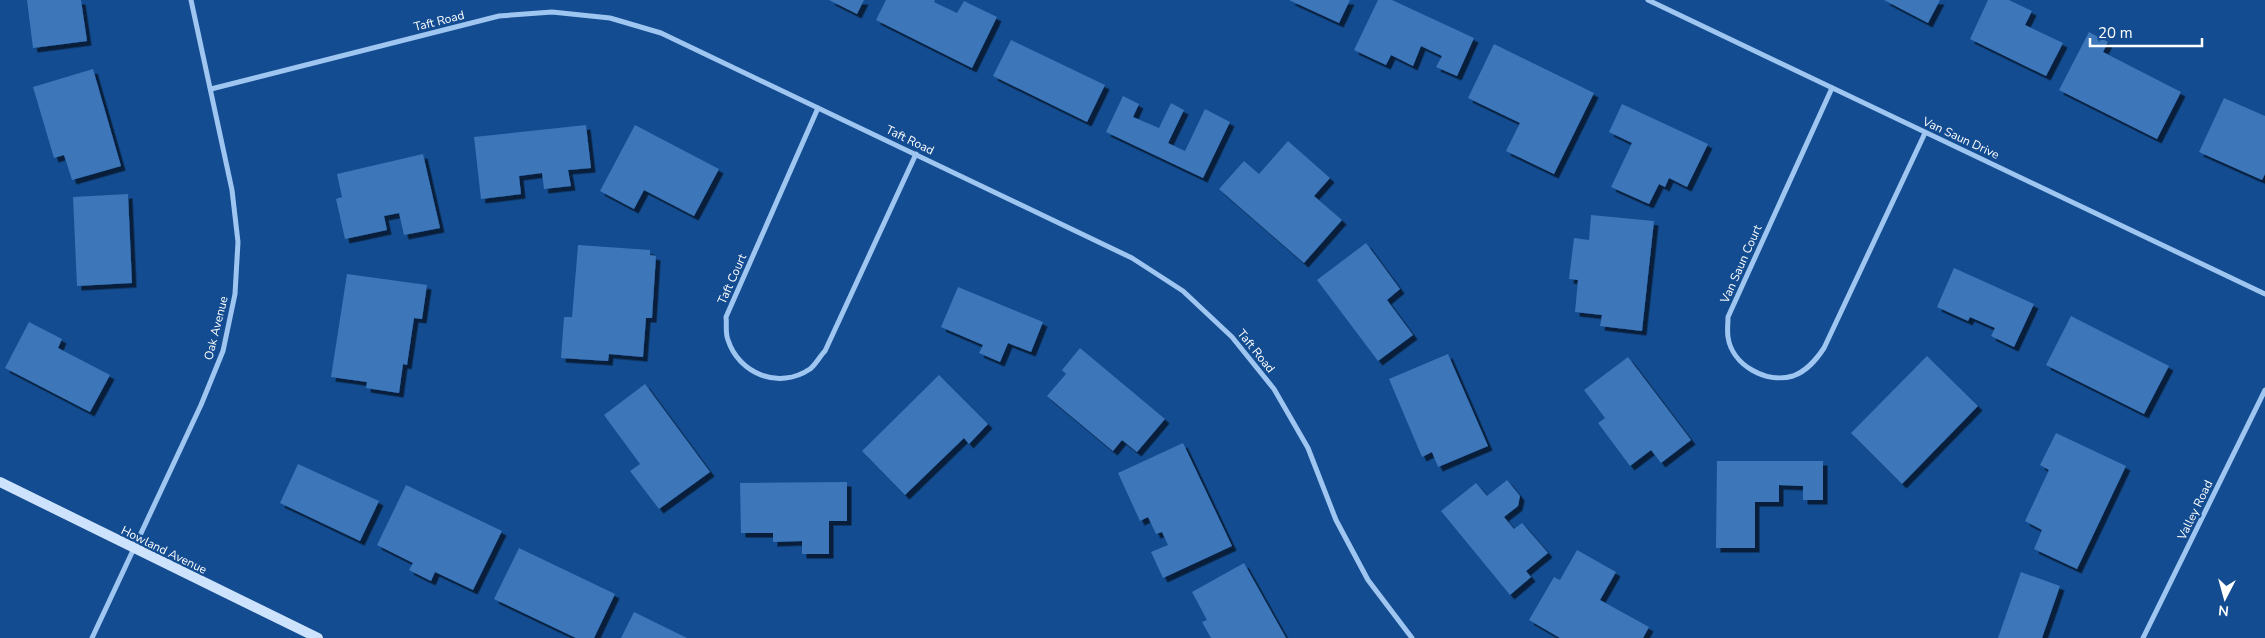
<svg xmlns="http://www.w3.org/2000/svg" width="2265" height="638" viewBox="0 0 2265 638" font-family="'Nunito Sans',sans-serif">
	<style>
		.building { fill: #3c76b9; filter: url(#shadow) }
		.lines { fill: none; stroke-linecap: round; stroke-linejoin: round }
		.street { stroke: #9fc5f1; stroke-width: 5 }
		.secondary { stroke: #cde2fc; stroke-width: 10 }
		.labels { text-anchor: middle; dominant-baseline: central; stroke-width: 4.5; stroke-linejoin: round; paint-order: stroke }
		.street-label { font-size: 12px; fill: #fff; stroke: #134c90 }
	</style>
	<defs>
		<filter id="shadow"><feDropShadow dx="4.5" dy="4.5" stdDeviation="0" flood-color="#0009"/></filter>
	</defs>
	<rect width="100%" height="100%" fill="#134c90"/>
	<!-- building -->
	<g class="building">
		<path d="M 27,0 L 81,0 L 87,41 L 33,48 Z"/>
		<path d="M 829,0 L 864,0 L 857,14 Z"/>
		<path d="M 886,0 L 935,0 L 934,2 L 957,13 L 964,1 L 997,17 L 972,68 L 876,20 Z"/>
		<path d="M 1289,0 L 1350,0 L 1339,23 Z"/>
		<path d="M 1378,0 L 1392,0 L 1474,38 L 1457,76 L 1436,67 L 1442,56 L 1421,46 L 1413,66 L 1391,55 L 1386,65 L 1354,50 Z"/>
		<path d="M 1884,0 L 1940,0 L 1928,23 Z"/>
		<path d="M 1988,0 L 2009,0 L 2032,11 L 2025,25 L 2063,43 L 2046,76 L 1970,39 Z"/>
		<path d="M 2089,32 L 2108,42 L 2103,52 L 2181,92 L 2157,139 L 2059,90 Z"/>
		<path d="M 1011,40 L 1105,85 L 1087,122 L 993,76 Z"/>
		<path d="M 1494,44 L 1594,93 L 1554,174 L 1506,151 L 1520,123 L 1468,98 Z"/>
		<path d="M 93,69 L 121,166 L 72,180 L 64,155 L 54,158 L 33,87 Z"/>
		<path d="M 1123,96 L 1139,104 L 1133,117 L 1159,128 L 1171,103 L 1184,110 L 1168,143 L 1185,151 L 1205,109 L 1230,122 L 1203,178 L 1106,132 Z"/>
		<path d="M 2224,98 L 2265,116 L 2265,174 L 2262,180 L 2199,152 Z"/>
		<path d="M 1622,104 L 1708,144 L 1687,187 L 1669,178 L 1665,187 L 1659,184 L 1649,204 L 1611,187 L 1632,143 L 1609,132 Z"/>
		<path d="M 586,125 L 591,168 L 568,170 L 571,186 L 544,189 L 542,173 L 519,176 L 521,194 L 481,199 L 474,137 Z"/>
		<path d="M 635,125 L 719,169 L 694,216 L 644,190 L 634,209 L 600,191 Z"/>
		<path d="M 1288,141 L 1330,178 L 1314,196 L 1342,220 L 1304,263 L 1219,189 L 1244,161 L 1259,174 Z"/>
		<path d="M 423,154 L 440,228 L 404,235 L 399,213 L 384,216 L 387,230 L 345,239 L 336,199 L 342,197 L 337,174 Z"/>
		<path d="M 128,194 L 132,283 L 77,286 L 73,197 Z"/>
		<path d="M 1591,215 L 1654,221 L 1642,331 L 1600,326 L 1602,315 L 1575,312 L 1578,280 L 1569,279 L 1574,238 L 1589,240 Z"/>
		<path d="M 1366,243 L 1400,289 L 1387,300 L 1413,335 L 1378,361 L 1317,280 Z"/>
		<path d="M 578,245 L 650,250 L 650,255 L 656,256 L 652,318 L 646,318 L 643,357 L 609,354 L 608,361 L 561,358 L 564,317 L 572,317 Z"/>
		<path d="M 1954,268 L 2034,304 L 2014,347 L 1991,336 L 1995,328 L 1970,317 L 1968,321 L 1937,307 Z"/>
		<path d="M 347,274 L 427,285 L 422,319 L 414,318 L 407,365 L 403,364 L 399,393 L 366,388 L 367,382 L 331,377 Z"/>
		<path d="M 958,287 L 1043,322 L 1031,352 L 1008,343 L 1000,362 L 979,353 L 983,345 L 941,327 Z"/>
		<path d="M 2071,316 L 2169,366 L 2144,414 L 2046,365 Z"/>
		<path d="M 29,322 L 62,339 L 58,348 L 110,375 L 90,412 L 5,368 Z"/>
		<path d="M 1080,348 L 1165,419 L 1137,452 L 1122,440 L 1113,451 L 1047,396 L 1066,374 L 1062,370 Z"/>
		<path d="M 1448,354 L 1488,446 L 1438,467 L 1432,452 L 1422,457 L 1389,379 Z"/>
		<path d="M 1927,356 L 1978,406 L 1902,484 L 1851,433 Z"/>
		<path d="M 1628,357 L 1691,440 L 1661,463 L 1651,450 L 1630,466 L 1598,423 L 1605,418 L 1584,390 Z"/>
		<path d="M 939,375 L 988,424 L 969,444 L 964,438 L 905,495 L 862,451 Z"/>
		<path d="M 645,384 L 710,472 L 659,509 L 630,471 L 640,464 L 604,415 Z"/>
		<path d="M 2056,433 L 2126,466 L 2077,569 L 2034,549 L 2042,530 L 2025,521 L 2049,470 L 2040,465 Z"/>
		<path d="M 1183,443 L 1232,546 L 1163,578 L 1151,552 L 1168,545 L 1162,532 L 1156,534 L 1148,517 L 1140,521 L 1118,473 Z"/>
		<path d="M 1717,461 L 1823,461 L 1823,500 L 1803,500 L 1803,486 L 1779,485 L 1779,502 L 1755,502 L 1755,548 L 1716,548 Z"/>
		<path d="M 298,464 L 379,501 L 360,541 L 280,503 Z"/>
		<path d="M 1507,480 L 1520,496 L 1518,506 L 1504,517 L 1514,529 L 1522,523 L 1548,553 L 1526,571 L 1531,577 L 1510,595 L 1441,511 L 1476,483 L 1487,496 Z"/>
		<path d="M 847,482 L 847,521 L 829,521 L 829,554 L 802,554 L 802,541 L 773,542 L 773,533 L 741,533 L 740,483 Z"/>
		<path d="M 406,485 L 502,531 L 473,590 L 435,572 L 431,581 L 409,570 L 413,563 L 377,545 Z"/>
		<path d="M 519,548 L 615,594 L 594,638 L 576,638 L 494,599 Z"/>
		<path d="M 1577,550 L 1616,572 L 1600,600 L 1649,627 L 1643,638 L 1560,638 L 1529,620 L 1554,577 L 1560,580 Z"/>
		<path d="M 1244,563 L 1286,638 L 1211,638 L 1202,622 L 1207,620 L 1192,592 Z"/>
		<path d="M 2021,572 L 2060,586 L 2042,638 L 1998,638 Z"/>
		<path d="M 634,612 L 687,638 L 621,638 Z"/>
	</g>
	<g class="lines">
		<!-- street -->
		<g class="street">
			<path d="M 1648,0 L 2265,294"/>
			<path d="M 1832,88 L 1728,317 C 1728,324 1727,330 1728,337 C 1732,365 1766,384 1793,376 C 1807,371 1816,360 1824,348 L 1925,133"/>
			<path d="M 211,89 L 499,16 L 552,12 L 610,18 L 661,33 L 1132,258 L 1183,291 L 1232,337 L 1274,389 L 1308,448 L 1336,520 L 1368,580 L 1412,638"/>
			<path d="M 818,108 L 726,317 C 727,324 725,333 728,340 C 739,374 779,390 810,369 C 816,364 820,356 825,351 L 916,154"/>
			<path d="M 92,638 L 201,405 L 223,351 L 235,294 L 238,242 L 232,190 L 191,0"/>
			<path d="M 2143,638 L 2265,390"/>
		</g>
		<!-- secondary -->
		<path class="secondary" d="M 0,482 L 318,638"/>
	</g>
	<g class="labels">
		<!-- street labels -->
		<g class="street-label">
			<text transform="translate(439 21) rotate(-14)">Taft Road</text>
			<text transform="translate(1961 138) rotate(25)">Van Saun Drive</text>
			<text transform="translate(910 140) rotate(26)">Taft Road</text>
			<text transform="translate(1741 264) rotate(-66)">Van Saun Court</text>
			<text transform="translate(732 279) rotate(-66)">Taft Court</text>
			<text transform="translate(216 328) rotate(-76)">Oak Avenue</text>
			<text transform="translate(1256 351) rotate(51)">Taft Road</text>
			<text transform="translate(2195 510) rotate(-64)">Valley Road</text>
			<text transform="translate(164 550) rotate(26)">Howland Avenue</text>
		</g>
	</g>
	<!-- north arrow -->
	<g transform="translate(2225 598) rotate(186)" stroke="#134c90" stroke-width="4" paint-order="stroke">
	<path d="M0-4L9 19L0 12L-9 19Z" fill="#ffffff"/>
	<text y="-8" font-size="14" font-weight="bold" text-anchor="middle" fill="#ffffff">N</text>
	</g>
	<!-- scale -->
	<path d="M2090 38v8h112v-8" fill="none" stroke="#ffffff" stroke-width="2.5"/>
	<text x="2098" y="38" font-size="15" fill="#ffffff" stroke="#134c90" stroke-width="4" paint-order="stroke">20 m</text>
</svg>
